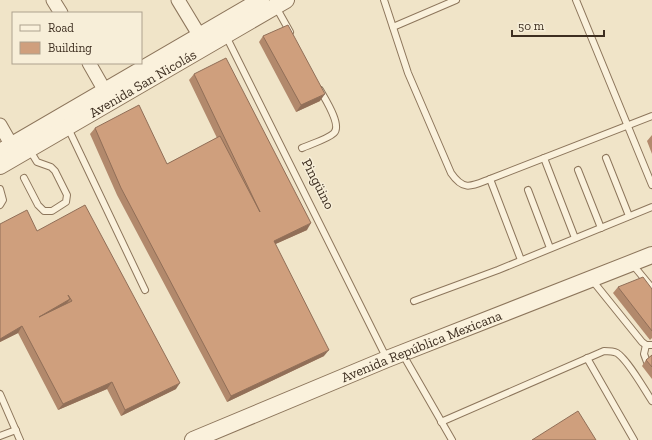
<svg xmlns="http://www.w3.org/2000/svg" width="652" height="440" viewBox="0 0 652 440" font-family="'Zilla Slab',serif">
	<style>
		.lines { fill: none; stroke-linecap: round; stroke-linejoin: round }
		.service-casing { stroke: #8d765c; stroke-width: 8 }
		.minor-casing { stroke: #8d765c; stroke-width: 15 }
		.tertiary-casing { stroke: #8d765c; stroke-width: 18 }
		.service { stroke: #faf1dc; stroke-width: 6 }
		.minor { stroke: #faf1dc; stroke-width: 13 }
		.tertiary { stroke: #faf1dc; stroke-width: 16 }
		.wall { fill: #b2896c }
		.shaded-wall { fill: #916f58 }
		.building { fill: #cf9f7d; stroke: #916f58; fill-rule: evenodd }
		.labels { text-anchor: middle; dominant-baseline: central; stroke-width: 3; stroke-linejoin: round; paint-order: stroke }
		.street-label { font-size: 14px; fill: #3d2e20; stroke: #f7eed8 }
	</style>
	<rect width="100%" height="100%" fill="#f0e4c8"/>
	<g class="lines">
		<!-- service casing -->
		<g class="service-casing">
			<g id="service">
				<path d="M 384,0 L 408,73 L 451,173 C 464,192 472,186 490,179 L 652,116"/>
				<path d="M 576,0 L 652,185"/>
				<path d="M 276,7 L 290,32"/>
				<path d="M 393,27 L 456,0"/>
				<path d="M 226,36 L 387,359"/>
				<path d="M 68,128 L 145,290"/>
				<path d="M 302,148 C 311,144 328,139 334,133 C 342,125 325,99 320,90"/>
				<path d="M 544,158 L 575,238"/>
				<path d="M 606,158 L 629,216"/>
				<path d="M 578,170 L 601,228"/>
				<path d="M 24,178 L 38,205 L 44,211 L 52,211 L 66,202 L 67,195 L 55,171 L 51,167 L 37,162 L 29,149"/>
				<path d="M 490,179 L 521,260"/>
				<path d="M 0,189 L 3,200 L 0,205"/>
				<path d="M 528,190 L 550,248"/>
				<path d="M 633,265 L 652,288"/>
				<path d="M 592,280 L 642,342 L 646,345 L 652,345"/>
				<path d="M 414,301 L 498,270 L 652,207"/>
				<path d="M 646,345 L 644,354 L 647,362"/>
				<path d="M 402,353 L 452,440"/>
				<path d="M 587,358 L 634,440"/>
				<path d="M 0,394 L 20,440"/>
				<path d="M 441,422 L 604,351 C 609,351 613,351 617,353 C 628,360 644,389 652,401"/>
				<path d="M 0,436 L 16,430"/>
			</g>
		</g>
		<!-- minor casing -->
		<g class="minor-casing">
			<g id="minor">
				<path d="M 53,0 L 61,13"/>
				<path d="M 178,0 L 204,43"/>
				<path d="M 89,63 L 109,98"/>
				<path d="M 0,125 L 16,153"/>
			</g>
		</g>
		<!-- tertiary casing -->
		<g class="tertiary-casing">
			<g id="tertiary">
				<path d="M 0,152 L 261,0"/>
				<path id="s1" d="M 0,166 L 286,0"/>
				<path id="s2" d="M 193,440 L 387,359 L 652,255"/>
			</g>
		</g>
		<!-- service -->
		<use href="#service" class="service"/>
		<!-- minor -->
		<use href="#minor" class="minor"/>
		<!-- tertiary -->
		<use href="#tertiary" class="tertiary"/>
	</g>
	<!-- wall -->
	<g class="wall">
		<path d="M 263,36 L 320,101 L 296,112 L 259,42 Z"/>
		<path d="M 194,74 L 307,230 L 275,244 L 324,356 L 227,402 L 117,195 L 90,134 L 95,128 L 167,164 L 217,138 L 189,80 Z"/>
		<path d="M 652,135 L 652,154 L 647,141 Z"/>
		<path d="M 0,224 L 37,231 L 176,389 L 121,416 L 107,389 L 58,410 L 18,333 L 0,342 Z"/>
		<path d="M 618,287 L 652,289 L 652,338 L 650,340 L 613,293 Z"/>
		<path d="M 652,355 L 652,379 L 642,366 L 646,360 Z"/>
	</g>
	<!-- shaded-wall -->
	<g class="shaded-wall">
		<path d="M 325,94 L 320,101 L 296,112 L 301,105 Z"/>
		<path d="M 311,223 L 307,230 L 269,247 L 274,241 Z"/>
		<path d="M 70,299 L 65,306 L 39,317 Z"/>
		<path d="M 22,326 L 18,333 L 0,342 L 0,339 Z"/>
		<path d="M 329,350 L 324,356 L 227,402 L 231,396 Z"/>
		<path d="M 112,382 L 107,389 L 58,410 L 63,404 Z"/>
		<path d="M 180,383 L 176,389 L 121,416 L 125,410 Z"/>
	</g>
	<!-- building -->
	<g class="building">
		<path d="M 288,25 L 325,94 L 301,105 L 263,36 Z"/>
		<path d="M 226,58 L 311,223 L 274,241 L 329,350 L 231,396 L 121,188 L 95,128 L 139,105 L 167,164 L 220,136 L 260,212 L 194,74 Z"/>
		<path d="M 85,205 L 180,383 L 125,410 L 112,382 L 63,404 L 22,326 L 0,339 L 0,224 L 27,210 L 37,231 ZM 68,295 L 72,301 L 39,317 L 70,299 Z"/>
		<path d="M 643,277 L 652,289 L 652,331 L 618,287 Z"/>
		<path d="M 652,355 L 652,367 L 646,360 Z"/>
		<path d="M 578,411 L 596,440 L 532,440 Z"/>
	</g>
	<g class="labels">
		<!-- street labels -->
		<g class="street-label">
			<text stroke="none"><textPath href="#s1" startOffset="165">Avenida San Nicolás</textPath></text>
			<text transform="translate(318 184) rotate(63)">Pingüino</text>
			<text stroke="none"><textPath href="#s2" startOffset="247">Avenida República Mexicana</textPath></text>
		</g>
	</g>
	<!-- legend -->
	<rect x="12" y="12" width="130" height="52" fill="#f7eed8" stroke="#ada18e"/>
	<rect x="20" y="25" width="20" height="6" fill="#faf1dc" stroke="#ada18e"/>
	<text x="48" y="32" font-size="12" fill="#3d2e20">Road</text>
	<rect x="20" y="42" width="20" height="12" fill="#cf9f7d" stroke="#ada18e"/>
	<text x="48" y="52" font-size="12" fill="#3d2e20">Building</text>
	<!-- scale -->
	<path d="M512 30v6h92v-6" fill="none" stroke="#3d2e20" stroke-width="2"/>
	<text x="518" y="30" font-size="12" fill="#3d2e20" stroke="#f7eed8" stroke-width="3" paint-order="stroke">50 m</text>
</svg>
